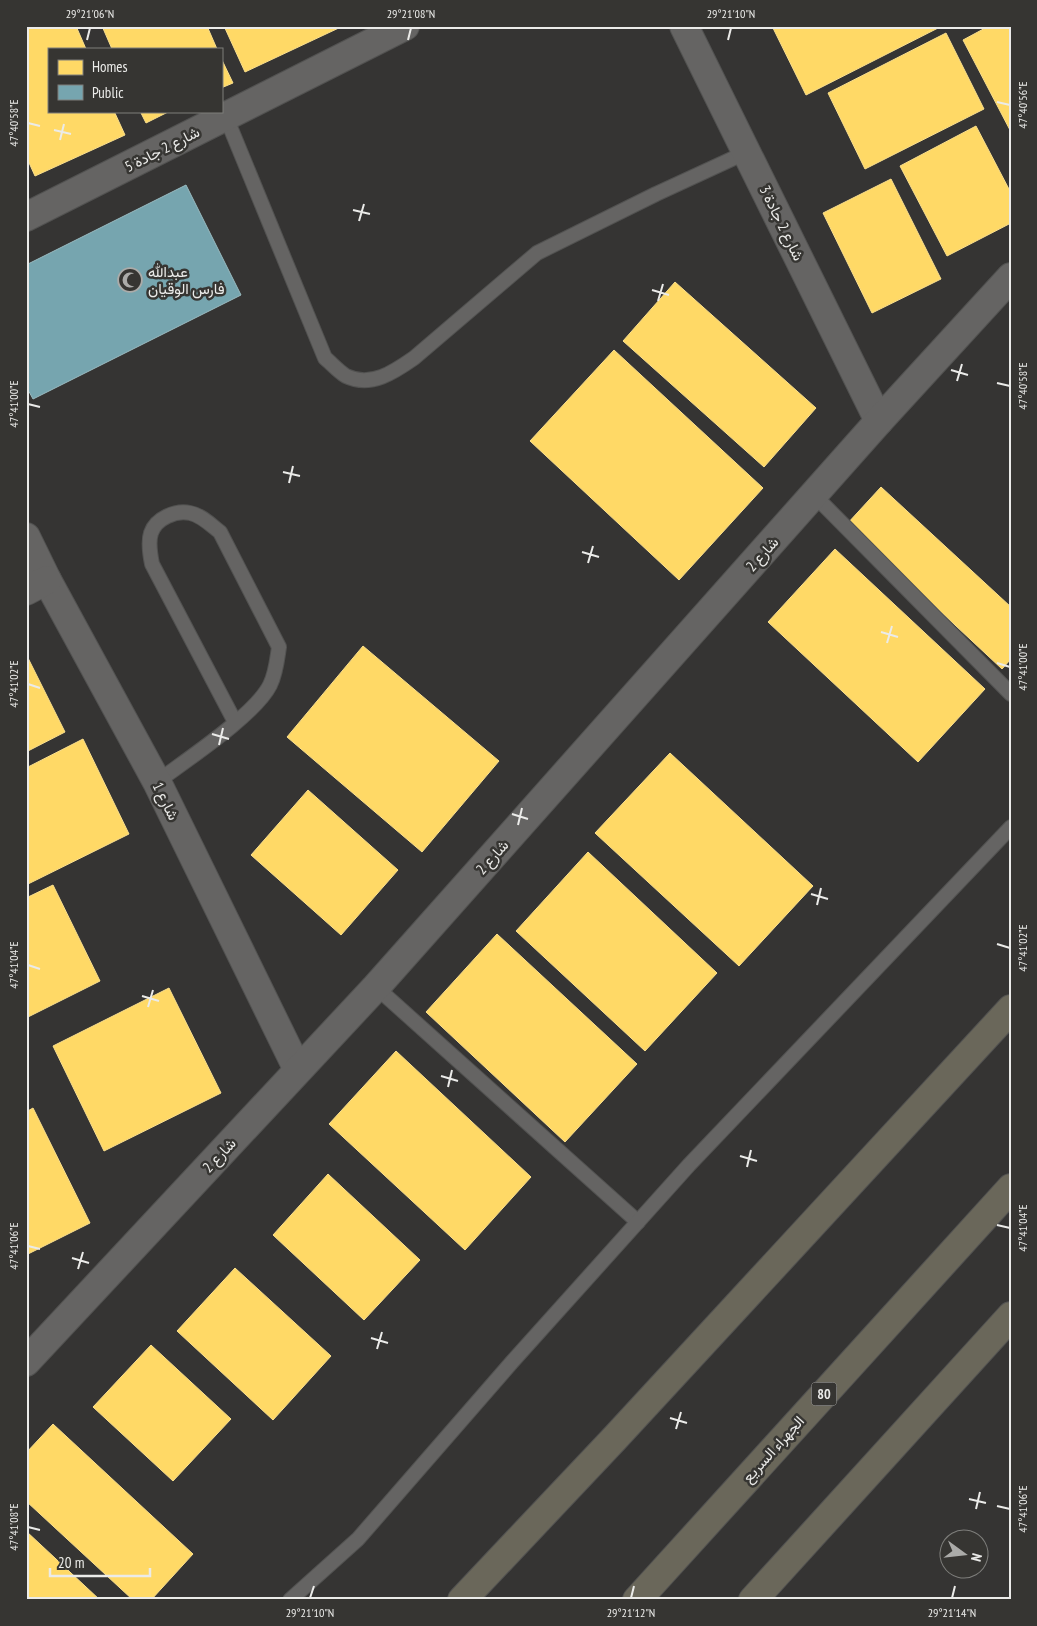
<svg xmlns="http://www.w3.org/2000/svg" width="1037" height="1626" viewBox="0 0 1037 1626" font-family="'PT Sans Narrow',Vazirmatn,sans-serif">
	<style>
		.homes { fill: #ffd966; stroke: #f9de8d }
		.public { fill: #76a5af; stroke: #99bac0 }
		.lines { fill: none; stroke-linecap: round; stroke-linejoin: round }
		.lane-casing { stroke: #525251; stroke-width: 16 }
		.street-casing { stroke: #525251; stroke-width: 30 }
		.highway-casing { stroke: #525251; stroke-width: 30 }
		.lane { stroke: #656463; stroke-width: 14 }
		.street { stroke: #656463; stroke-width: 28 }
		.highway { stroke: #6a675a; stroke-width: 28 }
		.ticks { fill: none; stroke: #ebebe9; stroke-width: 2 }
		.labels { text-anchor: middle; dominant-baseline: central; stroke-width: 5; stroke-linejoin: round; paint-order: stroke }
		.shield { fill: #363532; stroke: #b5b4b2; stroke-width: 1 }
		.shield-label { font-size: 14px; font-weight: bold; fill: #ebebe9 }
		.street-label { font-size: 15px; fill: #ebebe9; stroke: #363532 }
		.poi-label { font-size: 15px; fill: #ebebe9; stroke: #363532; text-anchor: start }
		.neatline { fill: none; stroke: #ebebe9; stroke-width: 2 }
		.ticks-label { font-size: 12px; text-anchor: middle; fill: #ebebe9 }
	</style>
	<rect width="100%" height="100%" fill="#353433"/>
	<!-- homes -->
	<g class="homes">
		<path d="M 26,26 L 76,26 L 86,49 L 49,49 L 49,111 L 114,111 L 125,135 L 35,176 L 26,156 Z"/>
		<path d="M 102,26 L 207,26 L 217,49 L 112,49 Z"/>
		<path d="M 224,26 L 343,26 L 245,72 Z"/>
		<path d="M 772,26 L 942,26 L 806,95 Z"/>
		<path d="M 989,26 L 1011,26 L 1011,132 L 963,40 Z"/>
		<path d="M 946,33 L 984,109 L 865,169 L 828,93 Z"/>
		<path d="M 221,58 L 233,83 L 221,88 Z"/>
		<path d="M 140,111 L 170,111 L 146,123 Z"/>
		<path d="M 976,126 L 1011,193 L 1011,223 L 947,256 L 900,166 Z"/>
		<path d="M 891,179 L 941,279 L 872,313 L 823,213 Z"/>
		<path d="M 675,282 L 816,408 L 764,467 L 623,341 Z"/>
		<path d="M 614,350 L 763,488 L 679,580 L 530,441 Z"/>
		<path d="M 881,487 L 1011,607 L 1011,659 L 1002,669 L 847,524 Z"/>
		<path d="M 835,549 L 985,689 L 918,762 L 768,622 Z"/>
		<path d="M 363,646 L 499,761 L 422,852 L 287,737 Z"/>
		<path d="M 26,654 L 65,732 L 26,752 Z"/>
		<path d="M 83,739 L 129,834 L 26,885 L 26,768 Z"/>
		<path d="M 670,753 L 813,886 L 739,966 L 595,833 Z"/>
		<path d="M 308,790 L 398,870 L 341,935 L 251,855 Z"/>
		<path d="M 588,852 L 717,973 L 645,1051 L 516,931 Z"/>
		<path d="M 53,885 L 100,981 L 26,1018 L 26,898 Z"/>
		<path d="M 497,934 L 637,1064 L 565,1142 L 426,1012 Z"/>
		<path d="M 169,988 L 221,1093 L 104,1151 L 53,1046 Z"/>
		<path d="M 396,1051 L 531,1177 L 465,1250 L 329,1124 Z"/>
		<path d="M 33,1108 L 90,1223 L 26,1255 L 26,1112 Z"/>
		<path d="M 328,1174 L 420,1260 L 364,1320 L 273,1235 Z"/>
		<path d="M 235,1268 L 331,1356 L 273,1420 L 177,1331 Z"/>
		<path d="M 151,1345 L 231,1419 L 173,1481 L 93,1407 Z"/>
		<path d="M 53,1424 L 193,1554 L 151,1600 L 133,1600 L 26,1501 L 26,1453 Z"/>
		<path d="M 26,1531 L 100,1600 L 26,1600 Z"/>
	</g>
	<!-- public -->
	<path class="public" d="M 186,185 L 241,295 L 33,399 L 26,386 L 26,265 Z"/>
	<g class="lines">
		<!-- lane casing -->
		<g class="lane-casing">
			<g id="lane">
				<path d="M 226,117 L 325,358 C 331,363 339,372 346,376 C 371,388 394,372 414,358 L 537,253 L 656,194 L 747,152"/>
				<path d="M 814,495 L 1011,694"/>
				<path d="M 157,782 C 186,760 255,715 270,685 C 276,673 277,660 279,647 L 220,532 C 211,525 201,515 190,513 C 176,510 156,518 151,533 C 148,542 150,554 152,564 L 235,722"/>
				<path d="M 376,987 L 638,1222"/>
				<path d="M 290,1600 L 358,1539 L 512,1362 L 689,1165 L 1011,827"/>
			</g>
		</g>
		<!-- street casing -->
		<g class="street-casing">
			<g id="street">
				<path d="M 684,26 L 879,421"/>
				<path d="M 26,217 L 405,26"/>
				<path d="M 26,537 L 47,580 L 157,782 L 298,1070"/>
				<path d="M 26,591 L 47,580"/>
				<path d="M 26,1362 L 376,987 L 879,421 L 1011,277"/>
			</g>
		</g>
		<!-- highway casing -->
		<g class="highway-casing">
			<g id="highway">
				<path d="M 462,1600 L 615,1438 L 1011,1009"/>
				<path d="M 637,1600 L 1011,1188"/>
				<path d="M 753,1600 L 1011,1316"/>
			</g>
		</g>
		<!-- lane -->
		<use href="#lane" class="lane"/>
		<!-- street -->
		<use href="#street" class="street"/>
		<!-- highway -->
		<use href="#highway" class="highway"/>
	</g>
	<!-- ticks -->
	<path class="ticks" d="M 87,40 L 90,28M 408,40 L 411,28M 728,40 L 731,28M 997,102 L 1010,105M 28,123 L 40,126M 54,130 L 71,134M 60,140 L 64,124M 353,210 L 370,214M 359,221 L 364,204M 652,290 L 669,295M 658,301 L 663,284M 951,370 L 968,375M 957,381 L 962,364M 997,383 L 1010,386M 28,404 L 40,407M 283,472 L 300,476M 289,483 L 293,466M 582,552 L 599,557M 588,563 L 593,546M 881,632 L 898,637M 887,643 L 892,626M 997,663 L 1010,667M 28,684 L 40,688M 212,734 L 229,739M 219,745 L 223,728M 512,814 L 528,819M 518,825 L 522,808M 811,894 L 828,899M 817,905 L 821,888M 997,944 L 1010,948M 28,965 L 40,969M 142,996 L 159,1001M 148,1007 L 153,990M 441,1076 L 458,1081M 448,1087 L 452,1070M 740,1156 L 757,1161M 747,1167 L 751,1150M 997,1225 L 1010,1228M 28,1246 L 40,1249M 72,1258 L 89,1263M 78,1269 L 83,1252M 371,1338 L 388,1343M 377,1349 L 382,1332M 670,1418 L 687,1423M 676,1429 L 681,1412M 969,1499 L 986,1503M 997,1506 L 1010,1509M 976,1509 L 980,1492M 28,1527 L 40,1530M 310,1598 L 314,1586M 631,1598 L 634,1586M 952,1598 L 955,1586"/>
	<!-- icons -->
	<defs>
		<g id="mosque-ring" transform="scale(1.25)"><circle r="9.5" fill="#363532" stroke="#ababa9" stroke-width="1.5"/><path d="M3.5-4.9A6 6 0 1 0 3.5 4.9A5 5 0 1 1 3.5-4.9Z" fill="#ababa9"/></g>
	</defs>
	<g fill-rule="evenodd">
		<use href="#mosque-ring" x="130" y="280"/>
	</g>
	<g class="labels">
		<!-- shield labels -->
		<rect class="shield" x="811.5" y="1382.5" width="25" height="23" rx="4"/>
		<g class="shield-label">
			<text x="824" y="1394">80</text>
		</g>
		<!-- street labels -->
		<g class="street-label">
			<text transform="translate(162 149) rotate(-27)">شارع 2 جادة 5</text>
			<text transform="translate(782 223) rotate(64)">شارع 2 جادة 3</text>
			<text transform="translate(762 554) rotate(-48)">شارع 2</text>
			<text transform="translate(166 801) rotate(64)">شارع 1</text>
			<text transform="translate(492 857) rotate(-48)">شارع 2</text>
			<text transform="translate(219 1155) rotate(-47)">شارع 2</text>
			<text transform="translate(773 1449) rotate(-48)">الجهراء السريع</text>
		</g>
		<!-- poi labels -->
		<g class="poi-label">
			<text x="148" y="271">عبدالله<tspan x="148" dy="17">فارس الوقيان</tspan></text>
		</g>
	</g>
	<!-- border -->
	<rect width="1037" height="1626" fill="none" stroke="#363532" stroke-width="55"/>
	<!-- legend -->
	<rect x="48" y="48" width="175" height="65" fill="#363532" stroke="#7e7e7b"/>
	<rect x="58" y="60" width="25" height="15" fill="#ffd966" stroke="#7e7e7b"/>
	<text x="92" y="72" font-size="15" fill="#ebebe9">Homes</text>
	<rect x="58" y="85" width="25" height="15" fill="#76a5af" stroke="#7e7e7b"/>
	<text x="92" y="98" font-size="15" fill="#ebebe9">Public</text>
	<!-- north arrow -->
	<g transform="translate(964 1554) rotate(105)"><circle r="24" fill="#363532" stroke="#7e7e7b"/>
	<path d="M0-4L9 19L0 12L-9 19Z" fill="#ababa9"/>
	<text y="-8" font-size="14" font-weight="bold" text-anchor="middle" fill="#ebebe9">N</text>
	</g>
	<!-- scale -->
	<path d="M50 1568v8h100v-8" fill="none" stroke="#ebebe9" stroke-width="2.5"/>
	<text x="58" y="1568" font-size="15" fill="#ebebe9" stroke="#363532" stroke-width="4" paint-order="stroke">20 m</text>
	<rect x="28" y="28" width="982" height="1570" class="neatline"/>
	<g class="ticks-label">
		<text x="90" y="18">29°21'06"N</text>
		<text x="411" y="18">29°21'08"N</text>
		<text x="731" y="18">29°21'10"N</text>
		<text transform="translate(1023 105) rotate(-90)" y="4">47°40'56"E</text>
		<text transform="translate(14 123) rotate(-90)" y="4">47°40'58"E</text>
		<text transform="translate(1023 386) rotate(-90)" y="4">47°40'58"E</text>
		<text transform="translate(14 404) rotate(-90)" y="4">47°41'00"E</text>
		<text transform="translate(1023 667) rotate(-90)" y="4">47°41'00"E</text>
		<text transform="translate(14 684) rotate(-90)" y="4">47°41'02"E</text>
		<text transform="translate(1023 948) rotate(-90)" y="4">47°41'02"E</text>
		<text transform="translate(14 965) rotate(-90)" y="4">47°41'04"E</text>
		<text transform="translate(1023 1228) rotate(-90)" y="4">47°41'04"E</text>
		<text transform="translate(14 1246) rotate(-90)" y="4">47°41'06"E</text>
		<text transform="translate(1023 1509) rotate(-90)" y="4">47°41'06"E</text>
		<text transform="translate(14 1527) rotate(-90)" y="4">47°41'08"E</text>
		<text x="310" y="1617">29°21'10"N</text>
		<text x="631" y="1617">29°21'12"N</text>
		<text x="952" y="1617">29°21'14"N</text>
	</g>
</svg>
